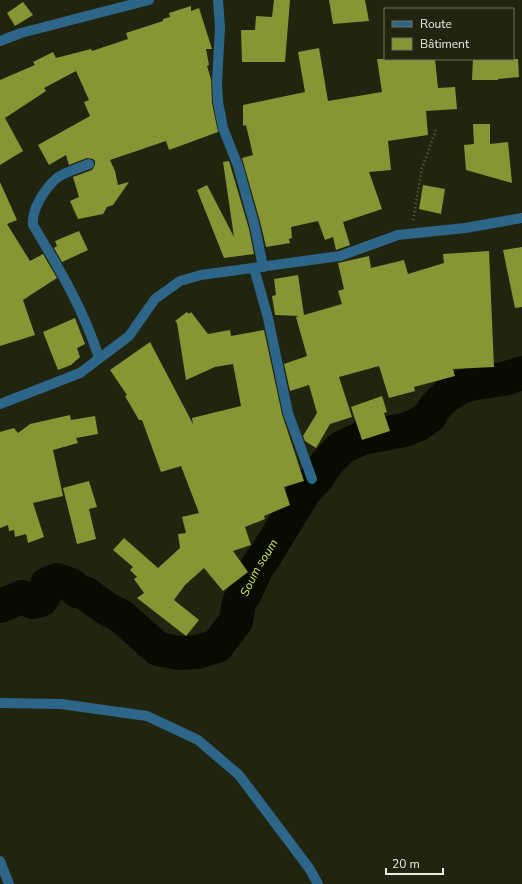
<svg xmlns="http://www.w3.org/2000/svg" width="522" height="884" viewBox="0 0 522 884" font-family="'Nunito Sans',sans-serif">
	<style>
		.lines { fill: none; stroke-linecap: round; stroke-linejoin: round }
		.river { stroke: #080b00; stroke-width: 34 }
		.building { fill: #889535 }
		.path { stroke: #616551; stroke-width: 2.5; stroke-dasharray: 1 3; stroke-linecap: butt }
		.minor { stroke: #2d6688; stroke-width: 10 }
		.labels { text-anchor: middle; dominant-baseline: central; stroke-width: 4; stroke-linejoin: round; paint-order: stroke }
		.water-label { font-size: 12px; font-style: italic; fill: #d4e76a; stroke: #21250f }
	</style>
	<rect width="100%" height="100%" fill="#21250f"/>
	<g class="lines">
		<!-- river -->
		<path class="river" id="s1" d="M 0,606 L 22,597 L 33,602 L 41,600 L 45,594 L 47,584 L 57,580 L 71,585 L 77,591 L 85,593 L 107,609 L 121,616 L 158,649 L 179,653 L 197,652 L 217,646 L 236,621 L 239,602 L 244,595 L 258,565 L 265,556 L 304,492 L 317,478 L 326,464 L 341,448 L 362,438 L 404,430 L 419,424 L 430,416 L 435,407 L 446,396 L 461,387 L 475,383 L 504,379 L 522,373"/>
	</g>
	<!-- building -->
	<g class="building">
		<path d="M 274,0 L 290,0 L 285,62 L 242,62 L 241,30 L 255,30 L 256,16 L 272,17 Z"/>
		<path d="M 329,0 L 365,0 L 369,21 L 333,24 Z"/>
		<path d="M 23,2 L 33,15 L 15,26 L 7,13 Z"/>
		<path d="M 191,6 L 191,11 L 199,8 L 212,49 L 206,49 L 209,65 L 207,66 L 211,79 L 212,103 L 218,132 L 169,150 L 166,141 L 110,160 L 115,171 L 118,185 L 129,182 L 113,205 L 107,207 L 103,214 L 78,219 L 70,201 L 79,197 L 73,177 L 92,170 L 95,165 L 95,161 L 93,159 L 87,158 L 69,165 L 66,155 L 49,165 L 38,145 L 90,116 L 84,102 L 89,100 L 76,71 L 44,88 L 46,91 L 5,118 L 23,151 L 0,165 L 0,80 L 35,65 L 33,62 L 53,52 L 56,58 L 91,49 L 92,51 L 128,39 L 126,33 L 163,21 L 163,19 L 170,17 L 169,13 Z"/>
		<path d="M 319,48 L 328,101 L 382,92 L 377,59 L 435,59 L 438,88 L 455,87 L 457,109 L 426,111 L 428,135 L 388,141 L 391,170 L 369,172 L 382,209 L 343,222 L 350,245 L 336,250 L 333,237 L 325,240 L 318,221 L 291,227 L 292,238 L 289,239 L 290,243 L 266,247 L 261,225 L 242,158 L 253,155 L 246,125 L 243,126 L 243,105 L 305,92 L 298,52 Z"/>
		<path d="M 473,59 L 518,59 L 519,77 L 498,79 L 498,80 L 472,80 Z"/>
		<path d="M 473,124 L 490,124 L 490,144 L 508,142 L 512,183 L 466,170 L 464,145 L 474,144 Z"/>
		<path d="M 229,161 L 249,229 L 254,254 L 224,258 L 197,190 L 207,185 L 234,237 L 223,162 Z"/>
		<path d="M 0,182 L 17,220 L 7,224 L 30,261 L 43,254 L 57,278 L 23,300 L 35,335 L 0,346 Z"/>
		<path d="M 423,185 L 445,189 L 441,214 L 419,209 Z"/>
		<path d="M 79,231 L 88,250 L 62,262 L 54,248 L 57,246 L 55,241 Z"/>
		<path d="M 522,247 L 522,307 L 515,308 L 503,250 Z"/>
		<path d="M 489,251 L 494,367 L 453,369 L 455,376 L 414,387 L 415,391 L 389,398 L 379,366 L 339,377 L 352,417 L 330,424 L 316,448 L 305,441 L 303,436 L 317,413 L 309,385 L 290,391 L 284,364 L 307,356 L 296,317 L 299,316 L 275,315 L 272,296 L 276,295 L 274,279 L 298,275 L 304,315 L 342,304 L 338,291 L 344,289 L 338,263 L 369,256 L 371,268 L 404,260 L 408,274 L 444,263 L 443,254 Z"/>
		<path d="M 187,312 L 189,314 L 191,312 L 208,334 L 230,330 L 231,336 L 264,330 L 282,414 L 304,481 L 284,487 L 290,505 L 264,516 L 265,519 L 245,527 L 251,545 L 233,551 L 248,572 L 223,591 L 204,568 L 185,585 L 174,600 L 199,620 L 186,636 L 137,598 L 144,593 L 134,579 L 137,577 L 130,570 L 133,567 L 113,550 L 124,538 L 158,568 L 180,548 L 178,534 L 186,533 L 182,517 L 199,513 L 181,466 L 161,472 L 142,420 L 139,420 L 125,396 L 127,395 L 110,370 L 150,342 L 193,424 L 192,418 L 241,406 L 233,364 L 215,367 L 186,380 L 177,323 L 175,321 Z"/>
		<path d="M 75,318 L 85,344 L 77,348 L 80,357 L 71,365 L 58,370 L 43,332 Z"/>
		<path d="M 382,396 L 387,412 L 384,413 L 390,431 L 362,440 L 351,407 Z"/>
		<path d="M 70,415 L 71,420 L 95,416 L 98,434 L 76,438 L 78,443 L 53,450 L 63,496 L 33,503 L 44,537 L 28,543 L 26,534 L 15,537 L 14,530 L 9,531 L 8,525 L 0,528 L 0,432 L 14,428 L 18,433 L 30,424 Z"/>
		<path d="M 89,481 L 97,507 L 89,509 L 96,539 L 77,544 L 63,488 Z"/>
	</g>
	<g class="lines">
		<!-- path -->
		<path class="path" d="M 413,220 L 422,168 L 436,130"/>
		<!-- minor -->
		<g class="minor">
			<path d="M 218,0 L 220,28 L 217,82 L 218,102 L 223,128 L 238,166 L 255,227 L 263,267"/>
			<path d="M 0,41 L 21,33 L 149,0"/>
			<path d="M 89,164 C 79,168 65,172 57,178 C 45,188 31,210 33,225 C 59,268 84,310 99,358"/>
			<path d="M 254,268 L 268,318 L 288,413 L 312,479"/>
			<path d="M 0,404 L 80,373 L 129,336 L 155,299 L 180,281 L 201,275 L 340,256 L 398,235 L 465,228 L 522,218"/>
			<path d="M 0,703 L 61,704 L 147,716 L 198,740 L 239,775 L 309,868 L 318,884"/>
			<path d="M 0,861 L 9,884"/>
		</g>
	</g>
	<g class="labels">
		<!-- water labels -->
		<g class="water-label">
			<text stroke="none"><textPath href="#s1" startOffset="347">Soum soum</textPath></text>
		</g>
	</g>
	<!-- legend -->
	<rect x="384" y="8" width="130" height="52" fill="#21250f" stroke="#717562"/>
	<rect x="392" y="21" width="20" height="6" fill="#2d6688" stroke="#717562"/>
	<text x="420" y="28" font-size="12" fill="#eaeddf">Route</text>
	<rect x="392" y="38" width="20" height="12" fill="#889535" stroke="#717562"/>
	<text x="420" y="48" font-size="12" fill="#eaeddf">Bâtiment</text>
	<!-- scale -->
	<path d="M386 868v6h57v-6" fill="none" stroke="#eaeddf" stroke-width="2"/>
	<text x="392" y="868" font-size="12" fill="#eaeddf" stroke="#21250f" stroke-width="3" paint-order="stroke">20 m</text>
</svg>
